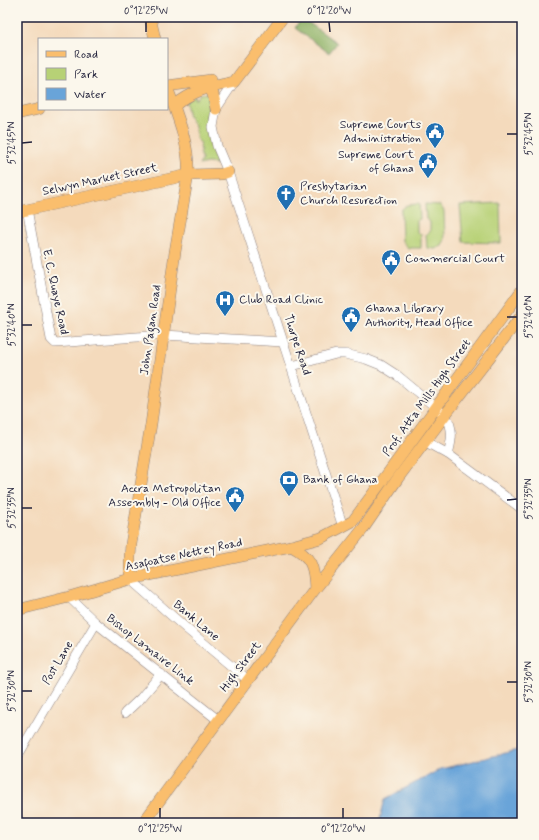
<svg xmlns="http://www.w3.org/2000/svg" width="539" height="840" viewBox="0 0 539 840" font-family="Mynerve,sans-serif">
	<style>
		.green { fill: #b7d176; stroke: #6c7a58 }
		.forest { fill: #91b367; stroke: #5a6a51 }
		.water { fill: #69a4d9; stroke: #46638a }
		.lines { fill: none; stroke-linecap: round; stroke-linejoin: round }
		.minor-casing { stroke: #8b7e7c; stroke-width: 10 }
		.major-casing { stroke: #8b7e7c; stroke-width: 12 }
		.minor { stroke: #fff; stroke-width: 9 }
		.major { stroke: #fabe6d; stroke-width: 11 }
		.ticks { fill: none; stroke: #22223b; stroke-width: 1.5 }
		.labels { text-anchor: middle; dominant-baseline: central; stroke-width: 4; stroke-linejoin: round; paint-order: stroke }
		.poi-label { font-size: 12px; fill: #22223b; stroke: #fbf7ec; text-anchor: start }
		.street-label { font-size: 12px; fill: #22223b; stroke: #fbf7ec }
		.neatline { fill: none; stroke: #22223b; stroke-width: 1.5 }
		.ticks-label { font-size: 10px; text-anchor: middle; fill: #22223b }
	</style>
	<rect width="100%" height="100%" fill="#fbf7ec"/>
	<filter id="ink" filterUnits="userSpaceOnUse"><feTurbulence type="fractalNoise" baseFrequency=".025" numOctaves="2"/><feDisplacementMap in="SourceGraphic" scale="8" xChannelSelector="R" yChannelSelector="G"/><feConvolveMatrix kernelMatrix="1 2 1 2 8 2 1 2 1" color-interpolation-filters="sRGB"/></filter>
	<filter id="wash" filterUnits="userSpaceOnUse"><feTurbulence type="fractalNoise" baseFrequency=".012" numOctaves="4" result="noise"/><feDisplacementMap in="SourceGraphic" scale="16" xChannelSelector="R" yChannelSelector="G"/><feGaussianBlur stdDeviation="0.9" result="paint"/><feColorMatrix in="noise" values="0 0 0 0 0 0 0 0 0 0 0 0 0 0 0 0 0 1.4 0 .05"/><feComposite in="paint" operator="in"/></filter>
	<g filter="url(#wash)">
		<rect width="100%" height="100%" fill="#f4dabc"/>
		<!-- green -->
		<g class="green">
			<path d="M 208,93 C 210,106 205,118 207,131 C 208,141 213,151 216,161 L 216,164 L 207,163 L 199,165 L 202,160 L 200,153 L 201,149 L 200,147 L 201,143 L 197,140 L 195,126 L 189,117 L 186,102 L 195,96 L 195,99 L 197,99 L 200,94 Z"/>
			<path d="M 500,203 L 501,243 L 463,242 L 460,205 Z"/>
			<path d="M 419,204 L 420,219 L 417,220 L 417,232 L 421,234 L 421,248 L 408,248 L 402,241 L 401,210 L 407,205 Z"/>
			<path d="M 425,204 L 440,205 L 444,211 L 445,239 L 442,246 L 435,249 L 427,248 L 426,234 L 430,232 L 430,222 L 426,219 Z"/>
		</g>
		<!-- forest -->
		<path class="forest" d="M 302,18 L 337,43 L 329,53 L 295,28 Z"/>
		<!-- water -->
		<path class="water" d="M 522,749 L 522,823 L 379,823 L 385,799 L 441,769 Z"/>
	</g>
	<g filter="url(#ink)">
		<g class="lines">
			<!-- minor casing -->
			<g class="minor-casing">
				<g id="minor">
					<path d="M 234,82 L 216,109 L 213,127 L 217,146 L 228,172 L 343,527"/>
					<path d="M 27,209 L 51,339 L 55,343 L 164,335 L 283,342"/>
					<path d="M 292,366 L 336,354 L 345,354 L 366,359 L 381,365 L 398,376 L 445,415 C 454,428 452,440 448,454"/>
					<path d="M 426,442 L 448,454 L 522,509"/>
					<path d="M 130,579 L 188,630 L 248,680"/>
					<path d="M 69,597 L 96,623 L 218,720"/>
					<path d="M 125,713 L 141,698 L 161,674"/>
					<path d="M 17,757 L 96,623"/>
					<path d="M 17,819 L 24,823"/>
				</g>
			</g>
			<!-- major casing -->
			<g class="major-casing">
				<g id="major">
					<path d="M 150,17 L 155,39"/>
					<path d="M 167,86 L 211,80"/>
					<path d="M 209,87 L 213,94 L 216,109"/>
					<path d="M 174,106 C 193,90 210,87 234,82 L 283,17"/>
					<path d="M 17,114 L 39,109"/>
					<path d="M 17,212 L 188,175 L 222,174 L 228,172"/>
					<path d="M 291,546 C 312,557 314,567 315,589"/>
					<path d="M 130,579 L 130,557 L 131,544 L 151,424 L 175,252 L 188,175 C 190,145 177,115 167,87"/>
					<path d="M 17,610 L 69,597 L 130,579 L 291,546 L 321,538 L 353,521 L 522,290"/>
					<path d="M 143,823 L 315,589 L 363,529 L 398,478 L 445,415 L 522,315"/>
				</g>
			</g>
			<!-- minor -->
			<use href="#minor" class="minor"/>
			<!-- major -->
			<use href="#major" class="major"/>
		</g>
	</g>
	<!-- ticks -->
	<path class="ticks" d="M 146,22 L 146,32M 329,22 L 330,32M 507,134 L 517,134M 22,143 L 32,142M 507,317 L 517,317M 22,325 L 32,325M 507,500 L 517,499M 22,508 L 32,508M 507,682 L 517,682M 22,691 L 32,691M 160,808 L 160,818M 343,808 L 343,818"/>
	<!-- icons -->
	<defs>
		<g id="civic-pin" transform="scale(1)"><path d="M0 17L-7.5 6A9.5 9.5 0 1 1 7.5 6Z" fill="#1f6fb2" stroke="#fbf7ec"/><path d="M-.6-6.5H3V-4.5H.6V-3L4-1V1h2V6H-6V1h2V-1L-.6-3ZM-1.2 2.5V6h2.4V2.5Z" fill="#fff"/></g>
		<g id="church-pin" transform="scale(1)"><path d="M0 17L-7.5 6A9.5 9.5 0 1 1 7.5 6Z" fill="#1f6fb2" stroke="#fbf7ec"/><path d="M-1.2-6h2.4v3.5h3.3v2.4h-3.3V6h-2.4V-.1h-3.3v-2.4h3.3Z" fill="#fff"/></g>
		<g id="hospital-pin" transform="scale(1)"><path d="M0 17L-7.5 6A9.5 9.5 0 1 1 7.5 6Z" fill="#1f6fb2" stroke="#fbf7ec"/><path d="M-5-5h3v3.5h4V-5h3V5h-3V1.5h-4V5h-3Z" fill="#fff"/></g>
		<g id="bank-pin" transform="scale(1)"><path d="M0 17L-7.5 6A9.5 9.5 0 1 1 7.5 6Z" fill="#1f6fb2" stroke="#fbf7ec"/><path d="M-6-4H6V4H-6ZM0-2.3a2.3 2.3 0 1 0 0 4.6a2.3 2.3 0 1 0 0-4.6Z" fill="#fff"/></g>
	</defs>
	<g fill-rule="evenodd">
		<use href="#civic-pin" x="435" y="132"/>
		<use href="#civic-pin" x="428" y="162"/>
		<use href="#church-pin" x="286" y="194"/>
		<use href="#civic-pin" x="391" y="259"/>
		<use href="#hospital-pin" x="225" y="300"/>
		<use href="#civic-pin" x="351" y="316"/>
		<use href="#bank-pin" x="289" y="480"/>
		<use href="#civic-pin" x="235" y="496"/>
	</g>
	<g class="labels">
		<!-- poi labels -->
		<g class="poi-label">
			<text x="421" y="125" text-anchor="end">Supreme Courts<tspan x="421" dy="14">Administration</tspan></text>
			<text x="414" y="155" text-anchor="end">Supreme Court<tspan x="414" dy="14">of Ghana</tspan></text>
			<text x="300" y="187">Presbytarian<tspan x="300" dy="14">Church Resurection</tspan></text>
			<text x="405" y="259">Commercial Court</text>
			<text x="239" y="300">Club Road Clinic</text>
			<text x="365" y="309">Ghana Library<tspan x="365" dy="14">Authority, Head Office</tspan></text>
			<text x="303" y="480">Bank of Ghana</text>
			<text x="221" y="489" text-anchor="end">Accra Metropolitan<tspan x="221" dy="14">Assembly - Old Office</tspan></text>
		</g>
		<!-- street labels -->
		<g class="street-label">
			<text transform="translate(100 180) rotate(-12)">Selwyn Market Street</text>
			<text transform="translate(55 292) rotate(78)">E. C. Quaye Road</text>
			<text transform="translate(151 330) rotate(-82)">John Pagan Road</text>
			<text transform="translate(297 345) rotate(72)">Thorpe Road</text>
			<text transform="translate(427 398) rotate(-54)">Prof. Atta Mills High Street</text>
			<text transform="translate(184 555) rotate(-12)">Asafoatse Nettey Road</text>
			<text transform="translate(196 621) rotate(40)">Bank Lane</text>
			<text transform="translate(150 650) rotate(38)">Bishop Lamaire Link</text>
			<text transform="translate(58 663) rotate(-59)">Post Lane</text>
			<text transform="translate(241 667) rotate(-53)">High Street</text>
		</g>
	</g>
	<!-- margin -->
	<rect width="539" height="840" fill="none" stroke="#fbf7ec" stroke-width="44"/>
	<!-- legend -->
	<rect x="38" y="38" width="130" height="72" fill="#fbf7ec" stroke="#a4a2a5"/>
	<rect x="46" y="51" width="20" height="6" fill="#fabe6d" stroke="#a4a2a5"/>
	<text x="74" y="58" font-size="12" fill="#22223b">Road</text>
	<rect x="46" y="68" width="20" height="12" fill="#b7d176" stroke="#a4a2a5"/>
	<text x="74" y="78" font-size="12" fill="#22223b">Park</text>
	<rect x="46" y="88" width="20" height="12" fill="#69a4d9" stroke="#a4a2a5"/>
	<text x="74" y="98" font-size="12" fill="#22223b">Water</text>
	<rect x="22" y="22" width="495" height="796" class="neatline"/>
	<g class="ticks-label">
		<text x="146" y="14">0°12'25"W</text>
		<text x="329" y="14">0°12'20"W</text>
		<text transform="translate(528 134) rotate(-90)" y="4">5°32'45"N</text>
		<text transform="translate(11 143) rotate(-90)" y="4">5°32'45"N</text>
		<text transform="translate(528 317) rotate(-90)" y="4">5°32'40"N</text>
		<text transform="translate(11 325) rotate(-90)" y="4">5°32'40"N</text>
		<text transform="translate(528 499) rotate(-90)" y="4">5°32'35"N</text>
		<text transform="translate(11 508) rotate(-90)" y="4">5°32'35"N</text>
		<text transform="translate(528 682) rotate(-90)" y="4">5°32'30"N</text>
		<text transform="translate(11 691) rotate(-90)" y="4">5°32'30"N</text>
		<text x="160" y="832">0°12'25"W</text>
		<text x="343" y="832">0°12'20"W</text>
	</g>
</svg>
